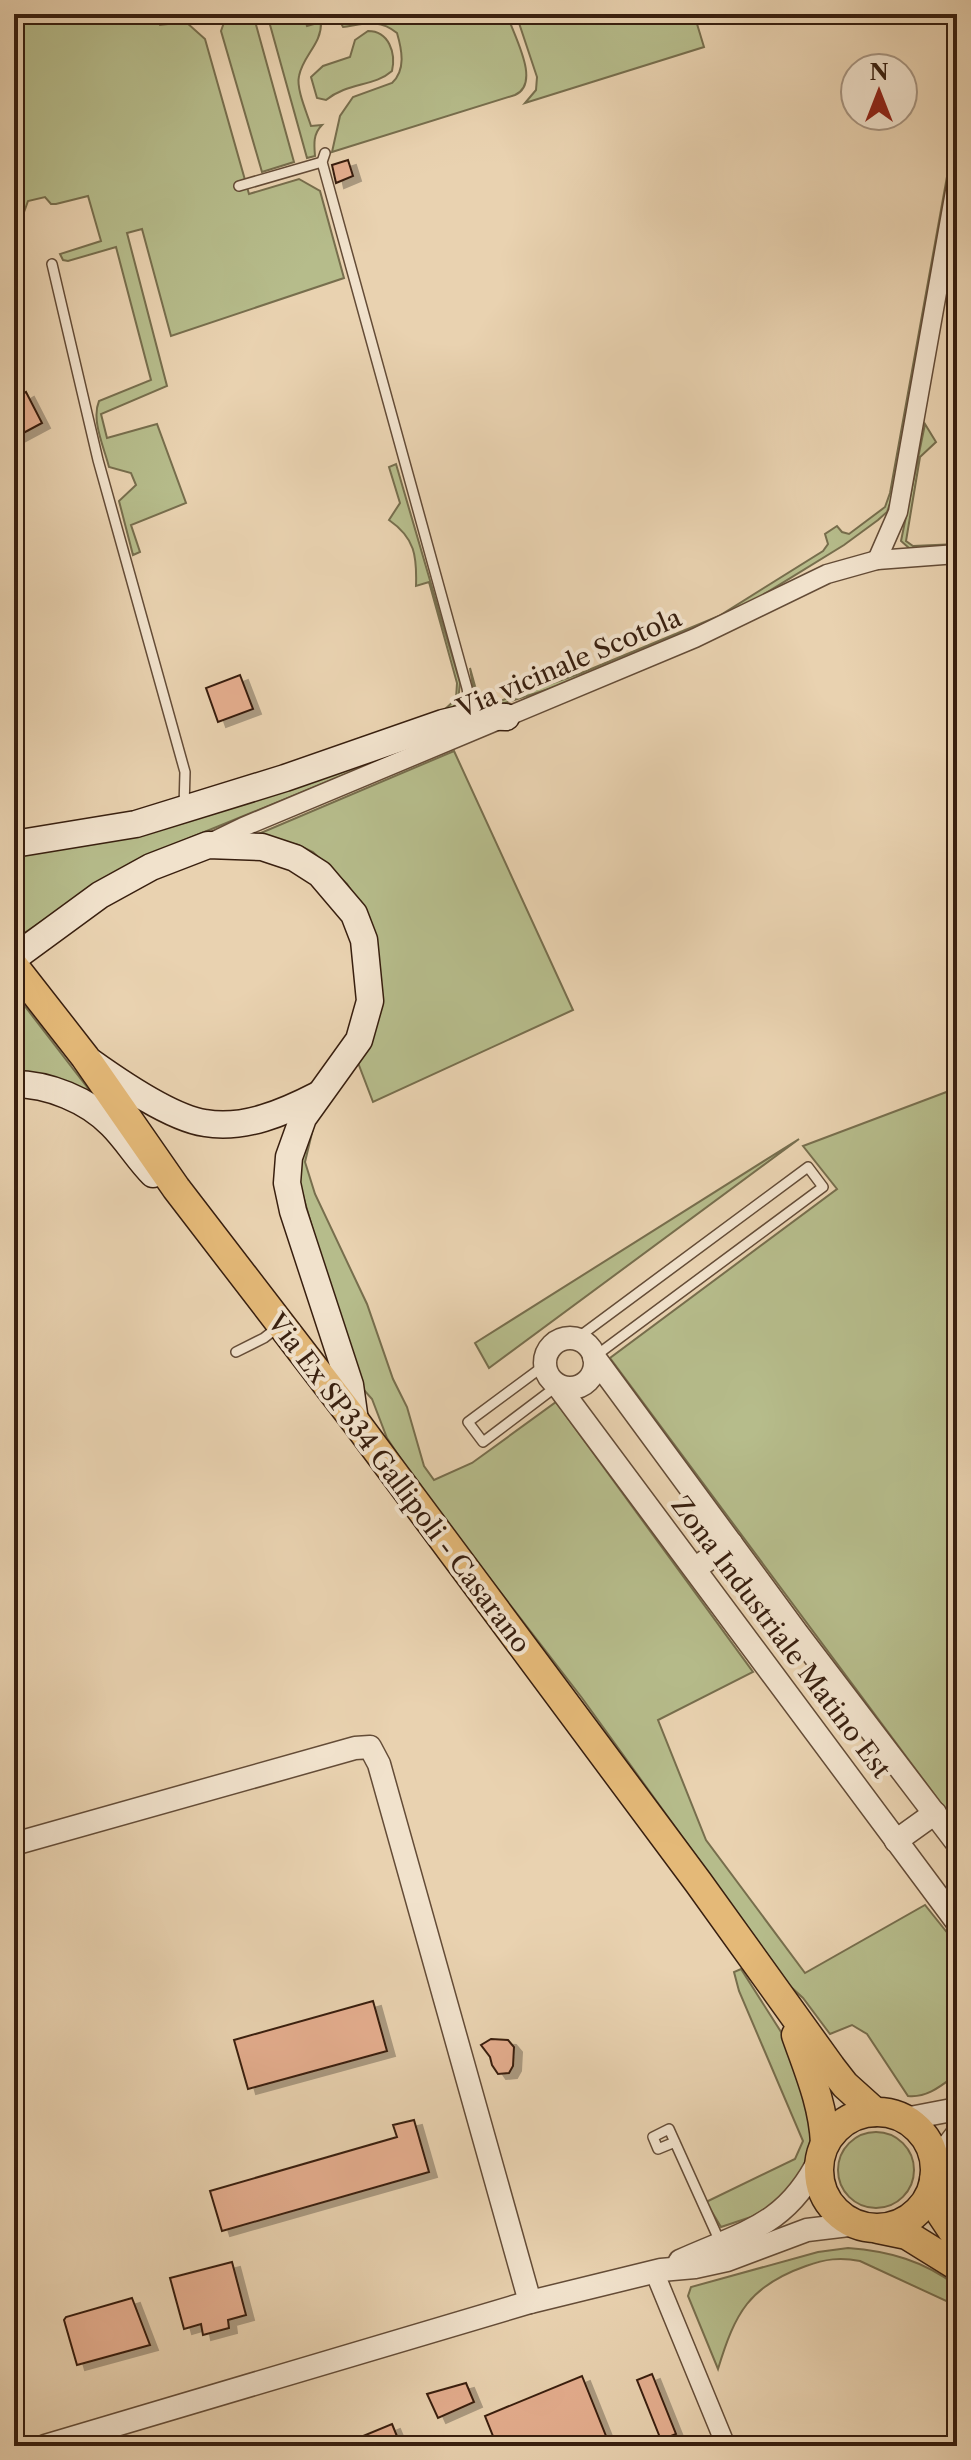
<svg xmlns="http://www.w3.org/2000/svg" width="971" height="2460" viewBox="0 0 971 2460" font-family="'Libre Caslon Text',serif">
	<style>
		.green { fill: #b6bc8b; stroke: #776e4d; stroke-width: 2 }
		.building { fill: #e5ae8f; stroke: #381f0f; stroke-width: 2; filter: url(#shadow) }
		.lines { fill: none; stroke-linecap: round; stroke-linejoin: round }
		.service-casing { stroke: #644c37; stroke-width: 12 }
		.minor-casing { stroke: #644c37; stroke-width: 21 }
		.tertiary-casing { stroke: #644c37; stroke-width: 25 }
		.secondary-casing { stroke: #381f0f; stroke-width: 29 }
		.primary-casing { stroke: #381f0f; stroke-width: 31 }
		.service { stroke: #f1e2cc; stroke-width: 9 }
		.minor { stroke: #f1e2cc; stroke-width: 18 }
		.tertiary { stroke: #f1e2cc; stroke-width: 22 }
		.secondary { stroke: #f1e2cc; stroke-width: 26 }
		.primary { stroke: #e4b978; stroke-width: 28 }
		.labels { text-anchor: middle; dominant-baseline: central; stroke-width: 8; stroke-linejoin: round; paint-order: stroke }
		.street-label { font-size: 26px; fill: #381f0f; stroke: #f1e2cc }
	</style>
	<defs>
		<filter id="shadow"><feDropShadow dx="8" dy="5" stdDeviation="0" flood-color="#0004"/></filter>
	</defs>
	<rect width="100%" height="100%" fill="#e9d2b0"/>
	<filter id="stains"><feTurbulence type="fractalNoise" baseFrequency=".0025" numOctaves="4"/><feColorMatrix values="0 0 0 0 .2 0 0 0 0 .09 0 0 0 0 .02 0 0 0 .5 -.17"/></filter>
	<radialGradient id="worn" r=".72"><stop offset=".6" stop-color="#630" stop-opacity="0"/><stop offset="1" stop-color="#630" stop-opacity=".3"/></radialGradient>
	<!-- green -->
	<g class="green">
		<path d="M 14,14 L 157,14 L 160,25 L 186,22 L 205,39 L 249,194 L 299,179 L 320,191 L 344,278 L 171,336 L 142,229 L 127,233 L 167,386 L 101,414 L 107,438 L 157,424 L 186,503 L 131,525 L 140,552 L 133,555 L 119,501 L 136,485 L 131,473 L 109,467 C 104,447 91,420 99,401 L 151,380 L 116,247 L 68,261 L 63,260 L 60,254 L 101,241 L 88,196 L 56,204 L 51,204 L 45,197 L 28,201 L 23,215 L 14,217 Z"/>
		<path d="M 227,14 L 253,14 L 294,162 L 262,172 L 221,31 Z"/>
		<path d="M 267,14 L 306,14 L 304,15 L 307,26 L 321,22 C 322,44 303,55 299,76 C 296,89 307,113 311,126 L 322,125 C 313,134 314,144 315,156 L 307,158 Z"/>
		<path d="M 353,14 L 507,14 C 513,35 542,83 515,95 L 332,152 L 340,116 L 353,97 L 392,83 C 406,70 402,50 397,33 C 379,18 364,24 343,27 L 338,18 Z"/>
		<path d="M 516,14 L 694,14 L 704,47 L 525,103 L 536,90 L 537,77 Z"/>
		<path d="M 368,31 C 389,31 396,53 392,71 C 374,87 348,82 326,100 L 317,98 L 311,77 L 323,66 L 350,57 L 355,40 Z"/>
		<path d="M 952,149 L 892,498 L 887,512 L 878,520 L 844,545 L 753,601 L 706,626 L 574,681 L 492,707 L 476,705 L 470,668 L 478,697 L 485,706 L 579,674 L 719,616 L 823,551 L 828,544 L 825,534 L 837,526 L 842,532 L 849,534 L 885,507 L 890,493 Z"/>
		<path d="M 925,424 L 936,442 L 920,457 L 906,541 L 913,546 L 957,544 L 957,548 L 909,548 L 901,541 Z"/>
		<path d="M 396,464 L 460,683 L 458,701 L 450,711 L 443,711 L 456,699 L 457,683 L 429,582 L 416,586 C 417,556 415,538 389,520 L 400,503 L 389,467 Z"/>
		<path d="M 464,726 L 153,853 L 82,894 L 14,940 L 14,852 Z"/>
		<path d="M 454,751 L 573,1010 L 373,1102 L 357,1060 L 364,911 L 347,884 L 313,852 L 298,845 L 256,835 Z"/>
		<path d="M 14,992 L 97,1100 L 14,1072 Z"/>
		<path d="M 957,1088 L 957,1825 L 610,1358 L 837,1189 L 803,1146 Z"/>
		<path d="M 317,1112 L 305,1162 L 315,1194 L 367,1304 L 393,1379 L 407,1407 L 424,1466 L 434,1480 L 472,1463 L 556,1402 L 753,1672 L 658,1720 L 706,1840 L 805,1973 L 925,1905 L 957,1945 L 957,2074 C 942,2085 928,2098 908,2096 L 867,2034 L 852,2025 L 830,2034 L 803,1998 L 790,1986 L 582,1698 L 420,1488 L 387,1438 L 372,1399 L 356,1381 L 296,1171 Z"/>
		<path d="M 799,1139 L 489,1368 L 475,1343 Z"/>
		<path d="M 741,1969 L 783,2035 L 805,2084 L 812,2137 L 804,2169 L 786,2197 L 751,2217 L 721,2227 L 706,2202 L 795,2159 L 803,2141 L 739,1991 L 734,1972 Z"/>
		<circle cx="876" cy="2170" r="38"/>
		<path d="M 848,2248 C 889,2251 924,2261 957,2286 L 957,2306 L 860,2261 C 840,2257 825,2259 806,2266 C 749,2286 735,2313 718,2369 L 688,2296 L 691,2287 L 818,2252 Z"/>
	</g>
	<!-- building -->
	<g class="building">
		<path d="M 348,160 L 353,176 L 336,183 L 332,165 Z"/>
		<path d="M 26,392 L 42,423 L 14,438 L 14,399 Z"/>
		<path d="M 240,675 L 253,709 L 218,722 L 206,688 Z"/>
		<path d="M 373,2001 L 387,2051 L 248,2089 L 234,2040 Z"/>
		<path d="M 491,2039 L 508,2040 L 514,2047 L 513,2066 L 509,2073 L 498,2074 L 492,2065 L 490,2057 L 481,2045 Z"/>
		<path d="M 414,2120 L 429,2172 L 222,2231 L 210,2191 L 397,2137 L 393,2125 Z"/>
		<path d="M 232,2262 L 246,2315 L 228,2320 L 229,2328 L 203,2335 L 201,2324 L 184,2329 L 170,2278 Z"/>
		<path d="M 132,2298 L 150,2345 L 77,2365 L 64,2320 L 66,2317 Z"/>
		<path d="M 652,2374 L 676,2434 L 661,2440 L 637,2380 Z"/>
		<path d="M 582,2376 L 610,2446 L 497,2446 L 485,2416 Z"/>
		<path d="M 466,2383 L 474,2402 L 438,2418 L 427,2394 Z"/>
		<path d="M 392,2424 L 401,2446 L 339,2446 Z"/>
	</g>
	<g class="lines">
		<!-- service casing -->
		<g class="service-casing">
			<g id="service">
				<path d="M 325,153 L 322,162 L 467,688 L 471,713"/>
				<path d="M 239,186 L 322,162"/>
				<path d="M 52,264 L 98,460 L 185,772 L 184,808"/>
				<path d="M 576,1339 L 808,1167 L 823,1187 L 594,1357"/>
				<path d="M 236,1352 L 264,1338 L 278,1327"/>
				<path d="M 545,1365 L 468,1422 L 483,1442 L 557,1386"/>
				<path d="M 675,2142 L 658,2149 L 653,2137 L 669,2129 C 686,2166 703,2204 720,2242"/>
			</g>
		</g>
		<!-- minor casing -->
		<g class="minor-casing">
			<g id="minor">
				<path d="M 877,560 L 898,512 L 957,180"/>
				<path d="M 210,843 L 243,827 L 695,638 L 827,574 L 877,560 L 957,554"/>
				<path d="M 654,2271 L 726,2446"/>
			</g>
		</g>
		<!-- tertiary casing -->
		<g class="tertiary-casing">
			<g id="tertiary">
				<circle cx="570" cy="1363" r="25"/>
				<path d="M 594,1357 L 797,1633 L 957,1843"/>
				<path d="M 558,1386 L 957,1922"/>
				<path d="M 696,1568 L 731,1543"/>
				<path d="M 896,1841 L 935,1813"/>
				<path d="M 14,1844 L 355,1748 L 370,1747 L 379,1764 L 530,2302"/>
				<path d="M 905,2119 L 957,2109"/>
				<path d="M 934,2164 L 957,2134"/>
				<path d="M 680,2261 C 744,2232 787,2226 820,2158"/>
				<path d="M 45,2446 L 530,2302 L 661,2270 L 695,2267 L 727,2260 L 807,2230 L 857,2224"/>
			</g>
		</g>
		<!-- secondary casing -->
		<g class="secondary-casing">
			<g id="secondary">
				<path d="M 14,844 L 136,824 L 285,778 L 443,723 L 472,716 L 506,717"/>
				<path d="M 14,958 L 100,895 L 151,867 L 208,845 L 262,847 L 295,858 L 320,874 L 354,914 L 364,940 L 370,1001 L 359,1040 L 303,1118 L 289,1157 L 287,1183 L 293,1211 L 350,1385 L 355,1421"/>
				<path d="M 91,1062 C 119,1082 171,1118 205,1123 C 244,1130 285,1112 318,1095"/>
				<path d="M 14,1084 C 48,1084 88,1100 112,1125 C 127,1140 138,1159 153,1174"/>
			</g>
		</g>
		<!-- primary casing -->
		<g class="primary-casing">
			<g id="primary">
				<path d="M 14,966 L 85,1057 L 176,1188 L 355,1421 L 698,1882 L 831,2067 L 845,2085 L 875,2112"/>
				<path d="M 796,2035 C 809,2072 823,2104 825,2143"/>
				<circle cx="877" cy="2170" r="58"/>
				<path d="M 934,2180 L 941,2214 L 957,2238"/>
				<path d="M 878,2229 L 907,2235 L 957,2266"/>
			</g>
		</g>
		<!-- service -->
		<use href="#service" class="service"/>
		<!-- minor -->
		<use href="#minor" class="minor"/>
		<!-- tertiary -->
		<use href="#tertiary" class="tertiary"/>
		<!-- secondary -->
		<use href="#secondary" class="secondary"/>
		<!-- primary -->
		<use href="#primary" class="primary"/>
	</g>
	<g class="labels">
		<!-- street labels -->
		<g class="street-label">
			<text transform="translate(569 663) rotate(-23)">Via vicinale Scotola</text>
			<text transform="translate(399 1483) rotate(53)">Via Ex SP334 Gallipoli - Casarano</text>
			<text transform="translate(781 1637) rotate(53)">Zona Industriale Matino Est</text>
		</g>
	</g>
	<!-- margin -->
	<rect width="971" height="2460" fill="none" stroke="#e9d2b0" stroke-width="48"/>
	<rect x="16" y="16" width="939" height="2428" fill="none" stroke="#381f0f" stroke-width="4"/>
	<rect x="24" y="24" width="923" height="2412" fill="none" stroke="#381f0f" stroke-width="2"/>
	<!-- north arrow -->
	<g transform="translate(879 92)"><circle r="38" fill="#f1e2cc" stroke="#a79480" stroke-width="2"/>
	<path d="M0-6L14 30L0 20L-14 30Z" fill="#8f2418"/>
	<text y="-12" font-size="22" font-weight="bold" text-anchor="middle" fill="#381f0f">N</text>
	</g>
	<rect width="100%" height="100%" filter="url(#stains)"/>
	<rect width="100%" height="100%" fill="url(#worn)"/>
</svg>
